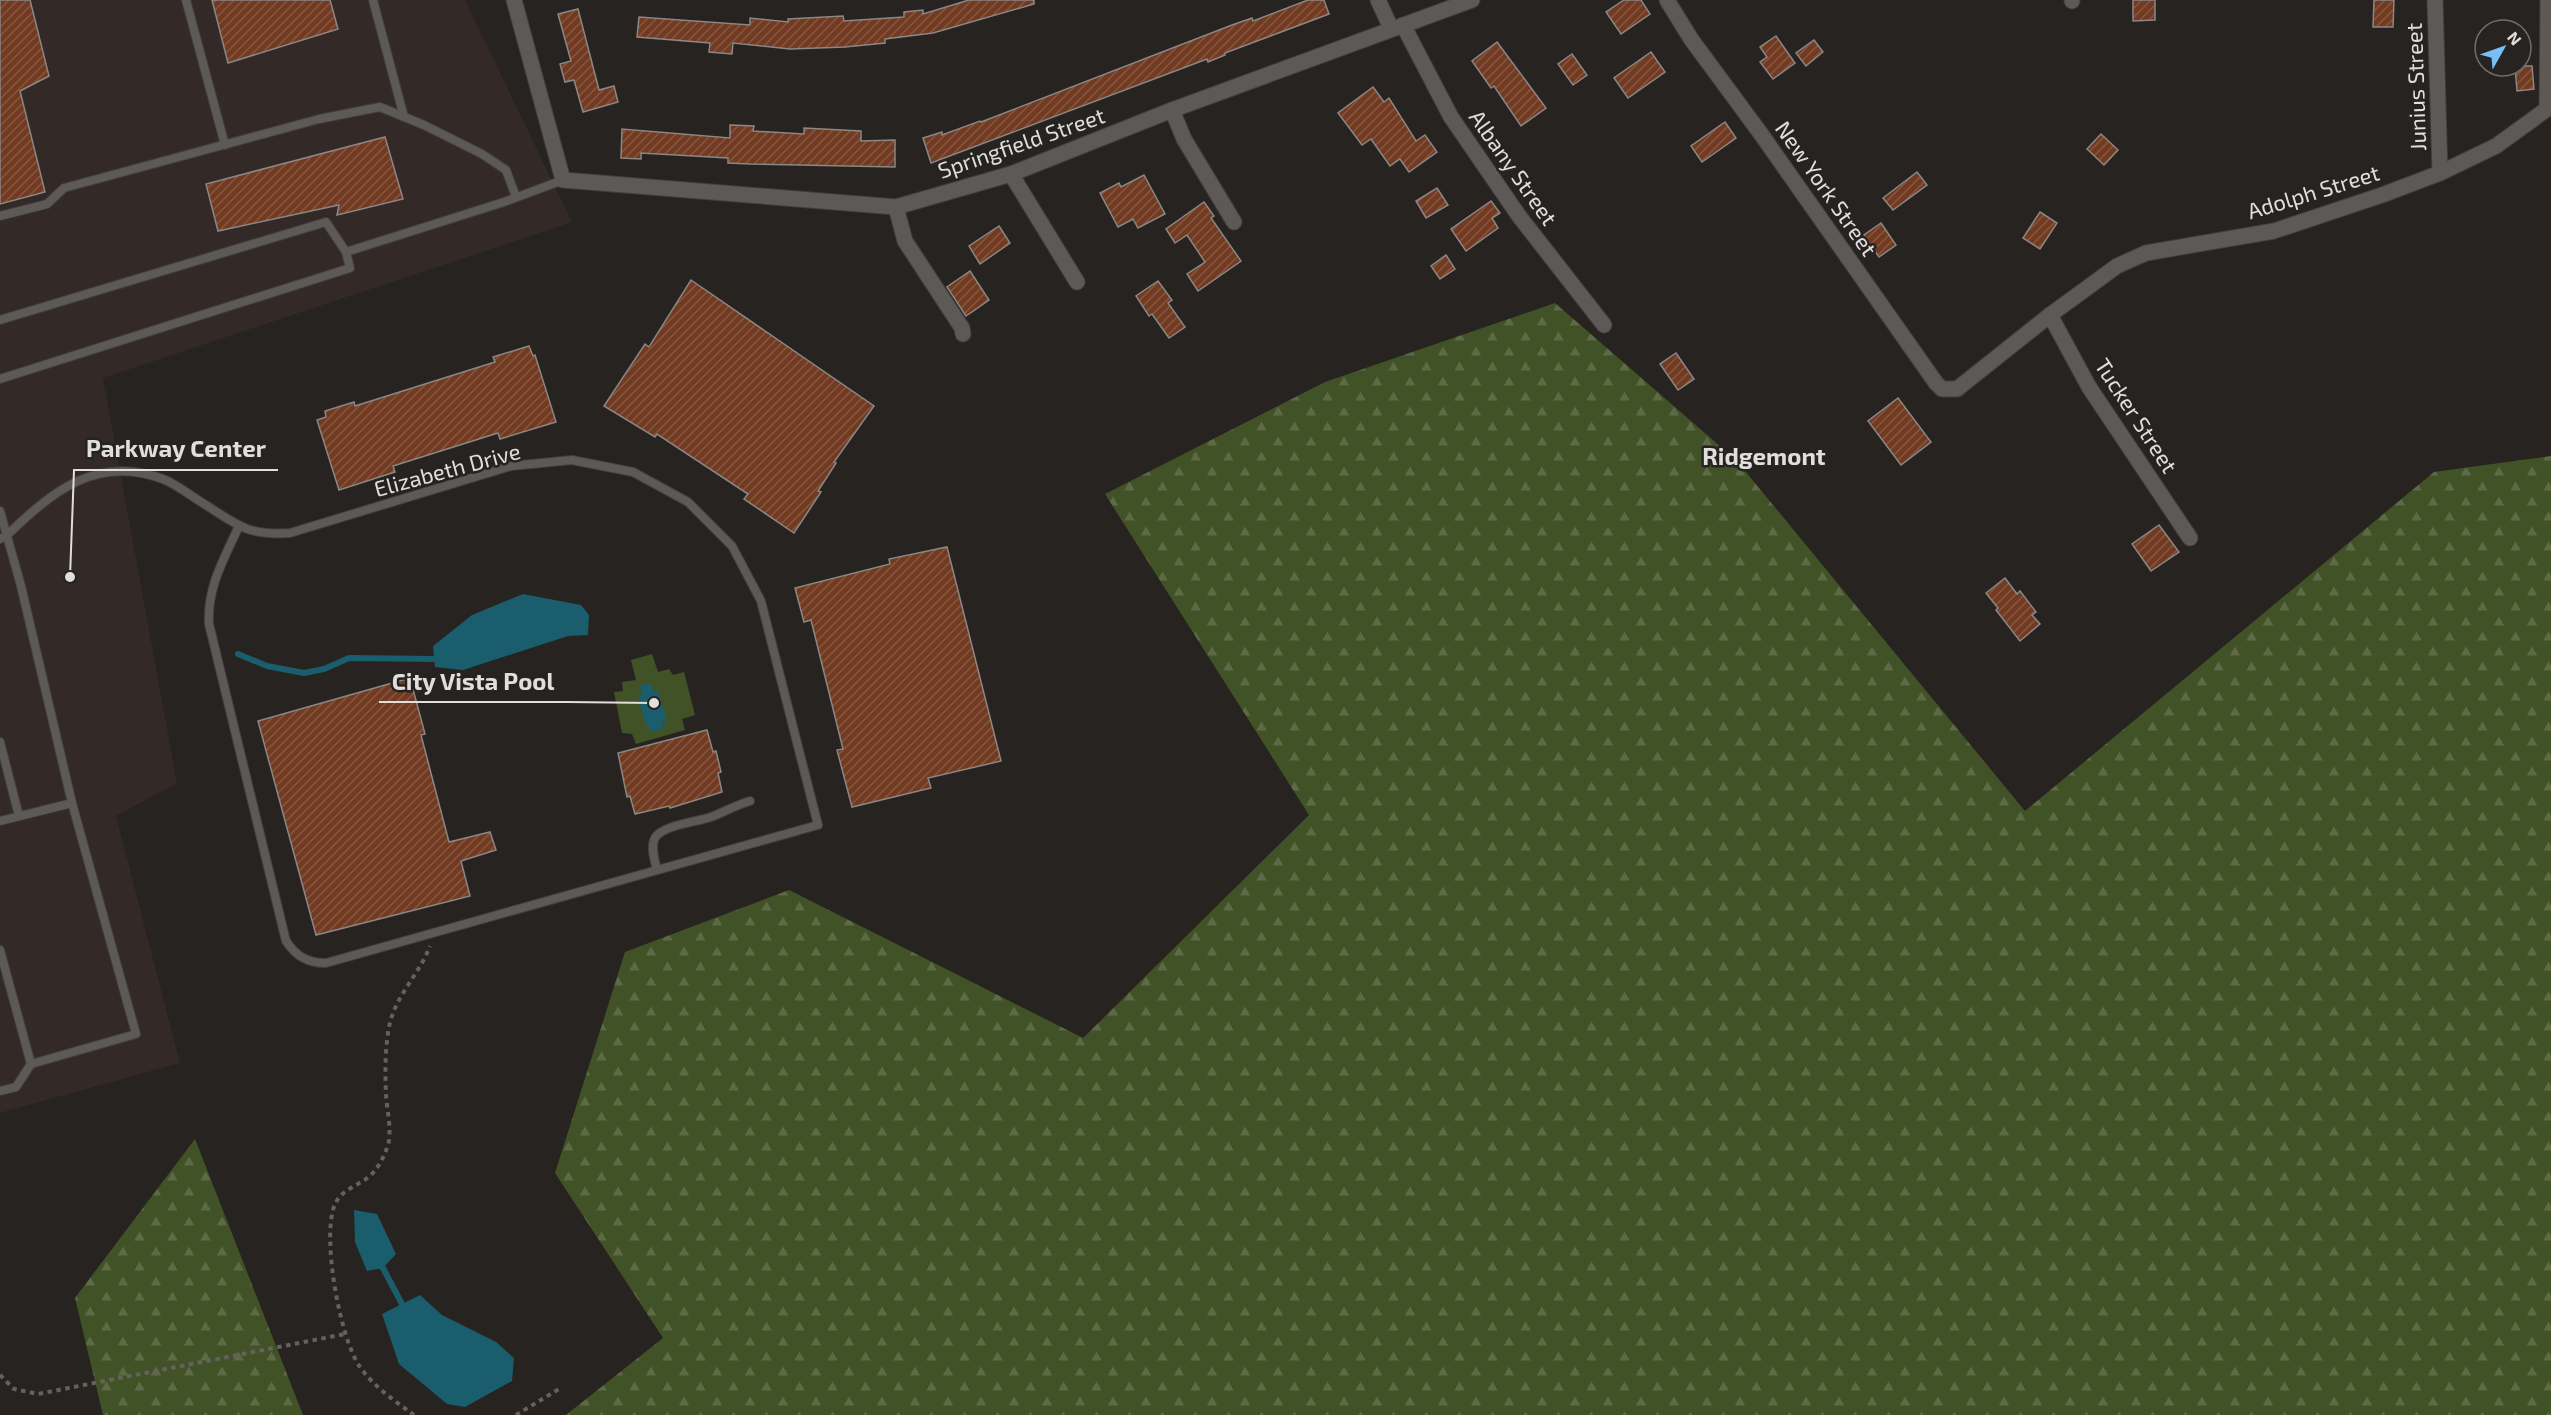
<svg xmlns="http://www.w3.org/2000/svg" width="2551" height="1415" viewBox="0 0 2551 1415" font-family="'Exo 2',sans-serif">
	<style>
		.built { fill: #332926 }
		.grass { fill: #425227 }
		.forest { fill: url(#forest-firs) }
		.water { fill: #1a5d6d }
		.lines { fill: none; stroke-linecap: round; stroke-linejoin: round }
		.stream { stroke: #1a5d6d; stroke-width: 6 }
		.building { fill: url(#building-hatch); stroke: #8b8785; stroke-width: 1.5 }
		.service-casing { stroke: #413f3e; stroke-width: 10 }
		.minor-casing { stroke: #413f3e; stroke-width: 17 }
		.path { stroke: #64615f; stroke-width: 4; stroke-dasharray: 4.5 4.5; stroke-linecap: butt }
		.service { stroke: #5d5957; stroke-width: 8 }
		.minor { stroke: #5d5957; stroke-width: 15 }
		.labels { text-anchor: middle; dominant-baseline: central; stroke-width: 5; stroke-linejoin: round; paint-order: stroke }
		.street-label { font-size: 22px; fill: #e1dfde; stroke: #262321 }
		.neighbourhood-label { font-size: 24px; font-weight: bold; fill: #e1dfde; stroke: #262321 }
		.leader { fill: none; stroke: #e1dfde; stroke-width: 2 }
		.callout-dot { fill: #e1dfde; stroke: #262321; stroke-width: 2 }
		.callout-label { font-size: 24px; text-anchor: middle; font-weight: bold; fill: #e1dfde; stroke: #262321; stroke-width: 5; stroke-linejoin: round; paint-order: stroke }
	</style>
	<defs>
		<pattern id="forest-firs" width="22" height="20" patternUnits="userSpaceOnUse" patternTransform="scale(1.5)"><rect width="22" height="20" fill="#425227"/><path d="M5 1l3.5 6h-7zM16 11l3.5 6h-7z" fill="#5d6a46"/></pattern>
		<pattern id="building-hatch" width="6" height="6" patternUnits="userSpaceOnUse" patternTransform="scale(1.5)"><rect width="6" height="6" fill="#713a21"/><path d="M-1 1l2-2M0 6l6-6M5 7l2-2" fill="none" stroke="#855641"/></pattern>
	</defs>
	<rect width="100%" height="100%" fill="#262321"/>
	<!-- built -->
	<path class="built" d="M 0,0 L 465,0 L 572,222 L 103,378 L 177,783 L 116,816 L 180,1063 L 0,1113 Z"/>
	<!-- grass -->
	<path class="grass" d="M 652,654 L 658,672 L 669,669 L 673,675 L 684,672 L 695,715 L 682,719 L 685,730 L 636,744 L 632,734 L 622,733 L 614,692 L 623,691 L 622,682 L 636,680 L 631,660 Z"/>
	<!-- forest -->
	<g class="forest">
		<path d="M 1555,303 L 1736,460 L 2025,811 L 2434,472 L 2551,456 L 2551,1415 L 566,1415 L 663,1338 L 555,1173 L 625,952 L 789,890 L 1083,1038 L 1309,815 L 1105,494 L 1325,382 Z"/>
		<path d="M 195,1139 L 303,1415 L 103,1415 L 75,1298 Z"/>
	</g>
	<!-- water -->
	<g class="water">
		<path d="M 523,594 L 581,605 L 589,615 L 588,635 L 568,636 L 463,670 L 435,667 L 433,646 L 472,615 Z"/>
		<path d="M 651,683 L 654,692 L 658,691 L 667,721 L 662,722 L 664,728 L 651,732 L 649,725 L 646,725 L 638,696 L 642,695 L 640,686 Z"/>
		<path d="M 354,1210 L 377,1214 L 396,1254 L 383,1268 L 367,1271 L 355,1242 Z"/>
		<path d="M 420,1295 L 442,1315 L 496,1342 L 514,1358 L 512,1381 L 465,1407 L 447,1404 L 399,1364 L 382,1314 Z"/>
	</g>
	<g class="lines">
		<!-- stream -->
		<g class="stream">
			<path d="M 238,654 L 267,666 L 304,673 L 324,669 L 349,658 L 435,659"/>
			<path d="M 379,1265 L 383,1268 L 402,1304"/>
		</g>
	</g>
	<!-- building -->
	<g class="building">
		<path d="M 0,0 L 30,0 L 49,76 L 20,91 L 45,192 L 0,204 Z"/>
		<path d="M 212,0 L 330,0 L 338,29 L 228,63 Z"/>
		<path d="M 969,0 L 1034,0 L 1034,4 L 933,33 L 885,39 L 885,43 L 845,47 L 790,49 L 733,43 L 732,54 L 709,52 L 710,43 L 637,37 L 639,17 L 750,25 L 750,18 L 788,22 L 788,19 L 843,16 L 844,21 L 904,17 L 904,12 L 923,10 L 923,14 Z"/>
		<path d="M 1308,0 L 1324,0 L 1329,14 L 1225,53 L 1225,55 L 1208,62 L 1207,59 L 931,163 L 923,138 L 942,132 L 942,135 L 980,121 L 981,122 L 1232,25 L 1252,18 L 1253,21 Z"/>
		<path d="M 1624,0 L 1641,0 L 1650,14 L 1621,34 L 1606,12 Z"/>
		<path d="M 2133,0 L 2155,0 L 2155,20 L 2133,21 Z"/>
		<path d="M 2374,0 L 2394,0 L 2393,27 L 2373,27 Z"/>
		<path d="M 578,9 L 599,90 L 614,86 L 618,102 L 583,112 L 574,80 L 565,82 L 560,64 L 571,61 L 558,14 Z"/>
		<path d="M 1776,36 L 1795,63 L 1773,79 L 1760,62 L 1767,57 L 1760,47 Z"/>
		<path d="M 1814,40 L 1823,52 L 1806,66 L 1796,53 Z"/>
		<path d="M 1497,42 L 1546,108 L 1521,126 L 1494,86 L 1491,88 L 1472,61 Z"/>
		<path d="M 1651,52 L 1665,72 L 1628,98 L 1614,78 Z"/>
		<path d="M 1572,54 L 1587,75 L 1573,85 L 1558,64 Z"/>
		<path d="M 2515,66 L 2532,66 L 2534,89 L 2517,91 Z"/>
		<path d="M 1373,87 L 1384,102 L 1389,98 L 1416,141 L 1425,135 L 1437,152 L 1409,172 L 1400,159 L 1390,166 L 1371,139 L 1362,145 L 1338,113 Z"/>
		<path d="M 1725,122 L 1736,138 L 1702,162 L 1691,146 Z"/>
		<path d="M 730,125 L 754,126 L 753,131 L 804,134 L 804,128 L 861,131 L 861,141 L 895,140 L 895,167 L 751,164 L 728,163 L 728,158 L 641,153 L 641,159 L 621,158 L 622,129 L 730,138 Z"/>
		<path d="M 2101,134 L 2118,150 L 2104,165 L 2087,149 Z"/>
		<path d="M 385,137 L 403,199 L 337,215 L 339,205 L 218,231 L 206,184 Z"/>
		<path d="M 1917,172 L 1927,185 L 1893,210 L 1883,198 Z"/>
		<path d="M 1144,175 L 1165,214 L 1138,228 L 1133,219 L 1118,227 L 1100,193 L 1119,183 L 1121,187 Z"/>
		<path d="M 1437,188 L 1448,205 L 1426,218 L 1416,201 Z"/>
		<path d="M 1491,201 L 1500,213 L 1492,218 L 1498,228 L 1466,251 L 1451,229 Z"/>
		<path d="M 1204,202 L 1214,216 L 1211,218 L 1241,261 L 1198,291 L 1187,274 L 1205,262 L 1187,235 L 1175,243 L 1166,229 Z"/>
		<path d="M 2040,212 L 2057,223 L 2040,249 L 2023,238 Z"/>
		<path d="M 1881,223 L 1896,245 L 1879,257 L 1864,235 Z"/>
		<path d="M 999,226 L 1010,243 L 980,264 L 969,246 Z"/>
		<path d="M 1446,255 L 1455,269 L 1440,279 L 1431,266 Z"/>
		<path d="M 970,271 L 989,300 L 966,316 L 947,287 Z"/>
		<path d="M 691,280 L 874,406 L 834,462 L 836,463 L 818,491 L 821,492 L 794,533 L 744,499 L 748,494 L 657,434 L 655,437 L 604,406 L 645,344 L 649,347 Z"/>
		<path d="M 1158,281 L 1172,300 L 1168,303 L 1185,327 L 1169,338 L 1152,314 L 1149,316 L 1136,296 Z"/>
		<path d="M 529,346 L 533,356 L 535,355 L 556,422 L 500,439 L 498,433 L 393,466 L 395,472 L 339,490 L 317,420 L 326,417 L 325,411 L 354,402 L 355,406 L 495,362 L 493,357 Z"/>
		<path d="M 1676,353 L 1694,379 L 1678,390 L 1660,364 Z"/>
		<path d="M 1898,398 L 1931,442 L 1901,465 L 1868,421 Z"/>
		<path d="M 2159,525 L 2179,552 L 2151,571 L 2132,544 Z"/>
		<path d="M 947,547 L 1001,761 L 928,778 L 931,788 L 852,807 L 837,750 L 843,749 L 811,620 L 804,622 L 795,588 L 890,564 L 889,559 Z"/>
		<path d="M 2005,578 L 2017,594 L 2020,591 L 2036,612 L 2032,615 L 2040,624 L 2020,641 L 1996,610 L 1998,608 L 1986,593 Z"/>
		<path d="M 410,678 L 425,734 L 421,735 L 449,842 L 490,832 L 496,850 L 461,861 L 470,896 L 316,935 L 258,721 Z"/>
		<path d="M 707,730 L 713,752 L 716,751 L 721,772 L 718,773 L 722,792 L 670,808 L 669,806 L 635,814 L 630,796 L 627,797 L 618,753 Z"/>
	</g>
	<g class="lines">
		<!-- service casing -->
		<g class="service-casing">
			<g id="service">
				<path d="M 186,0 L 225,145"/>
				<path d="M 373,0 L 404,117"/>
				<path d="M 0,216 L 47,204 L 64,188 L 319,119 L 380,107 L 424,125 L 482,154 L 506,170 L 516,197"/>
				<path d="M 0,320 L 326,222 L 346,252"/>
				<path d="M 0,379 L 350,268 L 346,252 L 504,202 L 563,180"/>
				<path d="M 0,511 L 21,586 L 72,803 L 136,1034 L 31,1064 L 16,1087 L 0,1091"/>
				<path d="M 0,539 L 6,536 C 52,492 96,454 163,479 C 178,485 192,497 206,505 C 238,526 250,536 290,533 L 511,466 L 572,460 L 633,472 L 688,502 L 732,546 L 761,601 L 818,825 L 326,963 C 307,963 296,956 286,941 L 209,624 C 207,587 224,559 239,526"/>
				<path d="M 0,742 L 19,816"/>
				<path d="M 0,821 L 72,803"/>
				<path d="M 657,870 C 655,861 650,847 655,838 C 662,825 697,822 711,817 C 724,812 736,805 750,801"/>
				<path d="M 0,950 L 31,1064"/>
			</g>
		</g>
		<!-- minor casing -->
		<g class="minor-casing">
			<g id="minor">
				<path d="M 514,0 L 563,180 L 896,207 L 1011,174 L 1172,110 L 1472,0"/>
				<path d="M 1378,0 L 1391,28"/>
				<path d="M 1667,0 L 1691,39 L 1761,134 L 1936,383 L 1942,389 L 1957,389 L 2050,315 L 2117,266 L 2146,253 L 2274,231 L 2382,195 L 2440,173 L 2496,146 L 2547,109 L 2548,0"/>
				<path d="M 2435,0 L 2440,173"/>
				<path d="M 2072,1 L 2072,0"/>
				<path d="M 1403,25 L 1451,117 L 1519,216 L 1604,325"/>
				<path d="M 1172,110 L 1184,139 L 1234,222"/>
				<path d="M 1011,174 L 1077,282"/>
				<path d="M 896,207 L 905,241 L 962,328 L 963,334"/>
				<path d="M 2050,315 L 2089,387 L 2190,538"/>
			</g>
		</g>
		<!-- path -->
		<g class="path">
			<path d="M 0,1375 L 14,1389 L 38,1394 L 345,1334"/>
			<path d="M 414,1415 C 395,1401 374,1387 360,1367 C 340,1339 321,1236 335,1204 C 342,1189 358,1186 370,1176 C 379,1167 384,1157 388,1145 C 392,1131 387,1110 386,1095 C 385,1073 385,1048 389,1027 C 395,996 419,975 430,946"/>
			<path d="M 516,1415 L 559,1389"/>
		</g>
		<!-- service -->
		<use href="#service" class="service"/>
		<!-- minor -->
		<use href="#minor" class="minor"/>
	</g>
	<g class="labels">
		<!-- street labels -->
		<g class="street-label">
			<text transform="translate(2415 87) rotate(-92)">Junius Street</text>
			<text transform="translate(1021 142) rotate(-19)">Springfield Street</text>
			<text transform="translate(1514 167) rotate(55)">Albany Street</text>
			<text transform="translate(1827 188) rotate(55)">New York Street</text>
			<text transform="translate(2313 191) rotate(-17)">Adolph Street</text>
			<text transform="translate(2137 415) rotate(57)">Tucker Street</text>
			<text transform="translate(447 469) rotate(-15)">Elizabeth Drive</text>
		</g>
		<!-- neighbourhood labels -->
		<g class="neighbourhood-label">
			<text x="1764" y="455">Ridgemont</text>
		</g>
	</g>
	<!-- callouts -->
	<path class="leader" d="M70 577L74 470H278M654 703L567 702H379"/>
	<g class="callout-dot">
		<circle cx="70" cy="577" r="6"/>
		<circle cx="654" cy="703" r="6"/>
	</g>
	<g class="callout-label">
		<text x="176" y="457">Parkway Center</text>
		<text x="473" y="690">City Vista Pool</text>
	</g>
	<!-- north arrow -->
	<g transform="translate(2503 48) rotate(50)"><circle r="28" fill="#262321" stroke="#716e6d" stroke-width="1.5"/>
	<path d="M0-4.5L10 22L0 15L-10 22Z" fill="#76c0f7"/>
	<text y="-9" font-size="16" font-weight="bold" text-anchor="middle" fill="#e1dfde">N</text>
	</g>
</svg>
